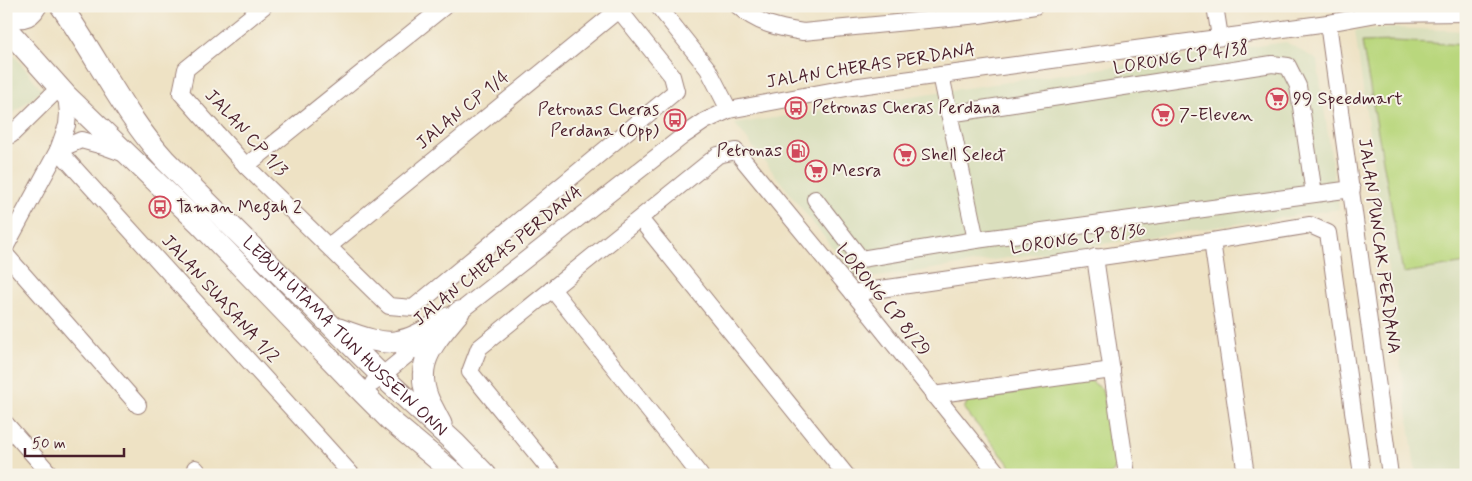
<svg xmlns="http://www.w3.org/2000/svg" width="1472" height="481" viewBox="0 0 1472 481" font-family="Mynerve,sans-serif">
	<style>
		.built { fill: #dadfbd }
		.green { fill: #b9d77d; stroke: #827b54 }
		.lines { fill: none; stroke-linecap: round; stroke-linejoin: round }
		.minor-casing { stroke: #9c8078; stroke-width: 18 }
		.major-casing { stroke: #9c8078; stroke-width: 23 }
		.minor { stroke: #fff; stroke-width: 16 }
		.major { stroke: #fff; stroke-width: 21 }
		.labels { text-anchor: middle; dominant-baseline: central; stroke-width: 4; stroke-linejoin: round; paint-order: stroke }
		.street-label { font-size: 18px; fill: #4a1f2b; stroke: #f7f3e8 }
		.poi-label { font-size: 18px; fill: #4a1f2b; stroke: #f7f3e8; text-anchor: start }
	</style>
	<rect width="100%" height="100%" fill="#f7f3e8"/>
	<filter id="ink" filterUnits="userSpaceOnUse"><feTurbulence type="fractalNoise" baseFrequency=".02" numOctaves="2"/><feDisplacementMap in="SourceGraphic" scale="10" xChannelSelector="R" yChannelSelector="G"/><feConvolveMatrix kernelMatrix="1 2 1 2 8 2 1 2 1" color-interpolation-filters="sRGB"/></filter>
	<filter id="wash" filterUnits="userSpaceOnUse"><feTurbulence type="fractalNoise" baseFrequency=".0096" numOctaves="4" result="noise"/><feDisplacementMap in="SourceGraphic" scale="20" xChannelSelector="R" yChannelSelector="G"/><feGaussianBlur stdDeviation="1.12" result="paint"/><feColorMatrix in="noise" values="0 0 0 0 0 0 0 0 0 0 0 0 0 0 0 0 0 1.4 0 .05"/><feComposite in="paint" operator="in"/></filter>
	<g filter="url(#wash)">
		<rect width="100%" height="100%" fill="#eee2c4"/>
		<!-- built -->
		<g class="built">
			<path d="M 1390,28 L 1466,31 L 1466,475 L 1416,475 L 1355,31 Z"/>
			<path d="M 1286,42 L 1317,60 L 1339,209 L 858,280 L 735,124 L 938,92 Z"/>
			<path d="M 6,45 L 42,90 L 6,119 Z"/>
		</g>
		<!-- green -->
		<g class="green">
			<path d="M 1394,41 L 1466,45 L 1466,263 L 1403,273 L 1362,42 Z"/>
			<path d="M 1091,381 L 1102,389 L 1118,462 L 1114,471 L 1110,475 L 1018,475 L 964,409 L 968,400 Z"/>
		</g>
	</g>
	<g filter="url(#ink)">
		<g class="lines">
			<!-- minor casing -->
			<g class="minor-casing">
				<g id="minor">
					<path d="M 264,6 L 186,69 L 181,93 L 246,166 L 389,306 L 413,308 L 676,91 L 672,76 L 616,6"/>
					<path d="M 658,6 L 708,69 L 729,110"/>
					<path d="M 738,6 C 757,24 779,28 803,32 L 979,15 L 1035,6"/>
					<path d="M 1215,6 L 1220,37"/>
					<path d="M 1328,23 L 1390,475"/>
					<path d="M 941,75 L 976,240"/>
					<path d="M 949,114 L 1272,64 L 1288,66 L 1298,86 L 1314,194"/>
					<path d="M 6,134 L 11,135 L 59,88"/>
					<path d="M 58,150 L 352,475"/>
					<path d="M 58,150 L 81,140 L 103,146 L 125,154"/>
					<path d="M 246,166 L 445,6"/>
					<path d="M 815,199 L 861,259 L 976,240 L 1352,189"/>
					<path d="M 640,219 L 846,475"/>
					<path d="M 1212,241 L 1246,475"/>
					<path d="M 6,246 L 58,150 L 67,125 L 68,113 L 66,95"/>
					<path d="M 329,246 L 623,6"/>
					<path d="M 6,255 L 138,405"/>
					<path d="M 1095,257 L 1127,475"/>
					<path d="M 552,289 L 700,475"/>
					<path d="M 853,293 L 1212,241 L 1310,225 L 1328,233 L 1362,475"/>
					<path d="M 373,383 L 459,312 L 683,136 L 705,121 L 729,110 L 852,87 L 1328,23 L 1377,14 L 1466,13"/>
					<path d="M 933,395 L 1112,370"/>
					<path d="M 6,424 L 51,475"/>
					<path d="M 195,468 L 201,475"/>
					<path d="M 554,475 L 470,372 L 479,348 L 718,155 L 736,151 L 853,293 L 999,475"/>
				</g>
			</g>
			<!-- major casing -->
			<g class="major-casing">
				<g id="major">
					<path id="s1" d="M 61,6 C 97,57 124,115 166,161 L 382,376 L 456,444 L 486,475"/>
					<path d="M 6,13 C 18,19 29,19 36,6"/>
					<path d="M 6,28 L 66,95 L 200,224 L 363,393 L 390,420 L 456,475"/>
					<path d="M 339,329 C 392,349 399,347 448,318"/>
					<path d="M 441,424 C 437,417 434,410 430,403 C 411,363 436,341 459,312"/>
				</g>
			</g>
			<!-- minor -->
			<use href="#minor" class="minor"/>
			<!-- major -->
			<use href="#major" class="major"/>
		</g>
	</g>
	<!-- icons -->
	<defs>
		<g id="supermarket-ring" transform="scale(1.125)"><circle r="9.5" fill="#f7f3e8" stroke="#d1495b" stroke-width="1.5"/><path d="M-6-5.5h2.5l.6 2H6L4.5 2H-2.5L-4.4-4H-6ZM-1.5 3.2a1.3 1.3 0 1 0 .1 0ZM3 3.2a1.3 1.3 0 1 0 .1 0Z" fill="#d1495b"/></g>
		<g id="bus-ring" transform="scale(1.125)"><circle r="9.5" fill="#f7f3e8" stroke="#d1495b" stroke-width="1.5"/><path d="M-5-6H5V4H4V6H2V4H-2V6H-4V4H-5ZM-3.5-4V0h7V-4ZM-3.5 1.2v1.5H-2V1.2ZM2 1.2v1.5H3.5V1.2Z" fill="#d1495b"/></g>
		<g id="fuel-ring" transform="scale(1.125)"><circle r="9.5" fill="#f7f3e8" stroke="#d1495b" stroke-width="1.5"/><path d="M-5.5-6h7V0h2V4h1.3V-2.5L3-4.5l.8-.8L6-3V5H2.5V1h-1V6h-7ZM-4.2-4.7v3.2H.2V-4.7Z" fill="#d1495b"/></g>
	</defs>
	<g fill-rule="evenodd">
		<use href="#supermarket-ring" x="1277" y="99"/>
		<use href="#bus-ring" x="796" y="108"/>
		<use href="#supermarket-ring" x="1163" y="115"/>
		<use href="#bus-ring" x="675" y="120"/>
		<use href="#fuel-ring" x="798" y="151"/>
		<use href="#supermarket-ring" x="905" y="155"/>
		<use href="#supermarket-ring" x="816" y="171"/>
		<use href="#bus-ring" x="160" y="207"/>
	</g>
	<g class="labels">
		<!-- street labels -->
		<g class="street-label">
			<text transform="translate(1181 58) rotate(-9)">LORONG CP 4/38</text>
			<text transform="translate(871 66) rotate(-9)">JALAN CHERAS PERDANA</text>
			<text transform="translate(463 110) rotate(-39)">JALAN CP 1/4</text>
			<text transform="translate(246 133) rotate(47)">JALAN CP 1/3</text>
			<text transform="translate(1078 239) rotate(-8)">LORONG CP 8/36</text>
			<text transform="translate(1379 246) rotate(82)">JALAN PUNCAK PERDANA</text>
			<text transform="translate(498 256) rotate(-39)">JALAN CHERAS PERDANA</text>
			<text transform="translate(220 299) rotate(48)">JALAN SUASANA 1/2</text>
			<text transform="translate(883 300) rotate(51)">LORONG CP 8/29</text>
			<text stroke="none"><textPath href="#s1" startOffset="438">LEBUH UTAMA TUN HUSSEIN ONN</textPath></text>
		</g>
		<!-- poi labels -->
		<g class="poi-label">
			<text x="1293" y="99">99 Speedmart</text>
			<text x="812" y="108">Petronas Cheras Perdana</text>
			<text x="659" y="110" text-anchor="end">Petronas Cheras<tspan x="659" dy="21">Perdana (Opp)</tspan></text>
			<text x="1179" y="115">7-Eleven</text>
			<text x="782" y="151" text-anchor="end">Petronas</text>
			<text x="921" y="155">Shell Select</text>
			<text x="832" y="171">Mesra</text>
			<text x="176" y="207">Taman Megah 2</text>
		</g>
	</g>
	<!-- margin -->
	<rect width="1472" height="481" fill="none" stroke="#f7f3e8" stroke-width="25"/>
	<!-- scale -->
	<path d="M25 448v8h99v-8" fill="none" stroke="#4a1f2b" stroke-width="2.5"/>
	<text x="32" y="448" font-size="15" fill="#4a1f2b" stroke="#f7f3e8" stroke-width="4" paint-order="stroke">50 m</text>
</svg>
